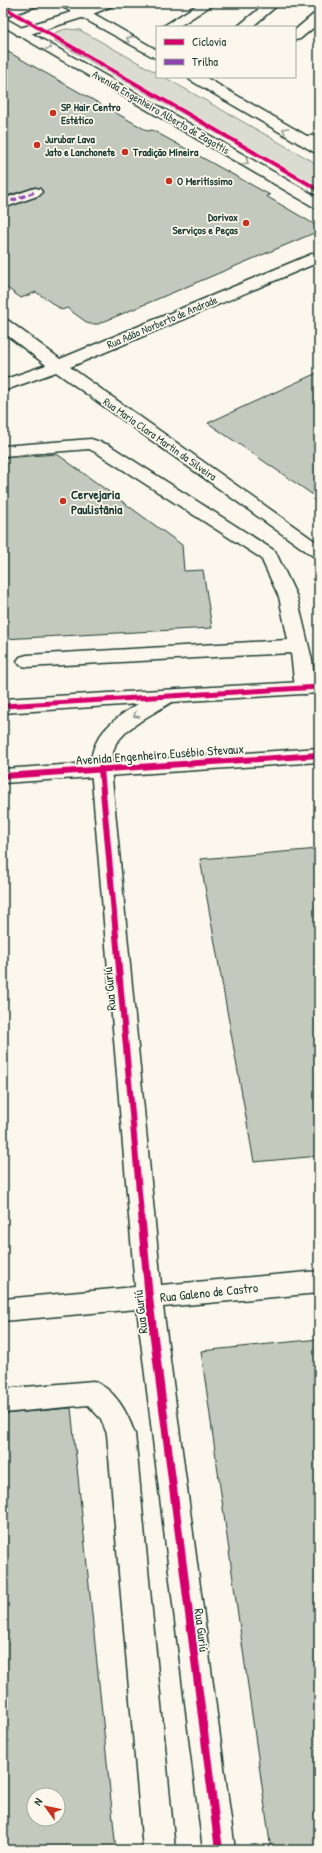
<svg xmlns="http://www.w3.org/2000/svg" width="322" height="1853" viewBox="0 0 322 1853" font-family="'Patrick Hand',sans-serif">
	<style>
		.green { fill: #dbdcd1; stroke: #7d8c82 }
		.building { fill: #c4c9be; stroke: #1f3d34; fill-rule: evenodd }
		.lines { fill: none; stroke-linecap: round; stroke-linejoin: round }
		.minor-casing { stroke: #1f3d34; stroke-width: 3 }
		.major-casing { stroke: #1f3d34; stroke-width: 3 }
		.minor { fill: #fbf7ec; fill-rule: evenodd }
		.major { fill: #fbf7ec; fill-rule: evenodd }
		.quiet { stroke: #8e44ad; stroke-width: 3; stroke-dasharray: 6 3; stroke-linecap: butt }
		.cycleway-far3-casing { stroke: #fbf7ec; stroke-width: 5.5 }
		.cycleway-far2-casing { stroke: #fbf7ec; stroke-width: 7 }
		.cycleway-far1-casing { stroke: #fbf7ec; stroke-width: 8 }
		.cycleway-casing { stroke: #fbf7ec; stroke-width: 10 }
		.cycleway-far3 { stroke: #d6006c; stroke-width: 4 }
		.cycleway-far2 { stroke: #d6006c; stroke-width: 5 }
		.cycleway-far1 { stroke: #d6006c; stroke-width: 6 }
		.cycleway { stroke: #d6006c; stroke-width: 8 }
		.oneway { stroke: #8d9a90 }
		.poi-dot { fill: #c8321e; stroke: #fbf7ec; stroke-width: 1.5 }
		.labels { text-anchor: middle; dominant-baseline: central; stroke-width: 3.5; stroke-linejoin: round; paint-order: stroke }
		.far-poi-label { font-size: 11px; font-weight: bold; fill: #1f3d34; stroke: #fbf7ec; text-anchor: start }
		.far-street-label { font-size: 11px; fill: #1f3d34; stroke: #fbf7ec }
		.poi-label { font-size: 13px; font-weight: bold; fill: #1f3d34; stroke: #fbf7ec; text-anchor: start }
		.street-label { font-size: 13px; fill: #1f3d34; stroke: #fbf7ec }
	</style>
	<rect width="100%" height="100%" fill="#fbf7ec"/>
	<filter id="ink" filterUnits="userSpaceOnUse"><feTurbulence type="fractalNoise" baseFrequency=".025" numOctaves="2"/><feDisplacementMap in="SourceGraphic" scale="8" xChannelSelector="R" yChannelSelector="G"/><feConvolveMatrix kernelMatrix="1 2 1 2 8 2 1 2 1" color-interpolation-filters="sRGB"/></filter>
	<g filter="url(#ink)">
		<!-- green -->
		<path class="green" d="M 66,29 L 80,30 L 157,73 L 157,77 L 164,77 L 319,165 L 319,192 L 55,41 L 53,37 L 56,32 Z"/>
		<!-- building -->
		<g class="building">
			<path d="M 3,49 L 148,131 L 152,130 L 270,195 L 266,196 L 319,227 L 319,231 L 98,324 L 89,324 L 67,308 L 62,310 L 36,292 L 21,298 L 3,285 L 3,209 L 40,196 L 43,191 L 40,188 L 35,187 L 3,197 Z"/>
			<path d="M 319,372 L 319,499 L 208,423 Z"/>
			<path d="M 57,454 L 182,545 L 184,571 L 203,570 L 212,628 L 3,639 L 3,458 Z"/>
			<path d="M 319,849 L 319,1156 L 254,1162 L 200,859 Z"/>
			<path d="M 319,1339 L 319,1850 L 271,1850 L 201,1351 Z"/>
			<path d="M 71,1408 L 116,1850 L 3,1850 L 3,1414 ZM 34,1795 L 58,1795 L 58,1819 L 34,1819 Z"/>
		</g>
		<g class="lines">
			<!-- minor casing -->
			<g class="minor-casing">
				<g id="minor">
					<path d="M 20,3 L 38,3 L 37,6 L 3,18 L 3,10 Z"/>
					<path d="M 96,3 L 113,3 L 112,6 L 88,16 L 27,35 L 17,35 L 15,32 L 17,29 L 78,10 Z"/>
					<path d="M 200,3 L 215,3 L 178,27 L 162,27 Z"/>
					<path d="M 266,3 L 280,3 L 252,27 L 237,27 Z"/>
					<path d="M 319,13 L 319,23 L 300,39 L 295,40 L 295,30 L 314,14 Z"/>
					<path d="M 303,136 L 319,136 L 319,144 L 298,143 L 296,140 L 298,137 Z"/>
					<path d="M 35,188 L 40,189 L 42,192 L 40,195 L 3,208 L 3,199 Z"/>
					<path d="M 319,251 L 319,262 L 70,367 L 319,544 L 319,558 L 313,556 L 56,372 L 3,391 L 3,380 L 46,365 L 3,332 L 3,319 L 9,321 L 60,359 Z"/>
					<path d="M 91,439 L 109,445 L 275,551 L 297,597 L 312,660 L 315,688 L 312,693 L 305,694 L 298,693 L 295,688 L 291,653 L 27,667 L 20,665 L 17,661 L 20,657 L 27,655 L 288,640 L 279,597 L 261,558 L 97,453 L 89,449 L 3,456 L 3,446 Z"/>
					<path d="M 101,762 L 108,764 L 111,769 L 161,1285 L 319,1271 L 319,1293 L 163,1307 L 235,1850 L 203,1850 L 137,1309 L 3,1321 L 3,1299 L 135,1287 L 91,769 L 94,764 Z"/>
					<path d="M 93,1381 C 116,1390 127,1412 135,1434 L 175,1850 L 143,1850 L 107,1434 L 101,1419 L 88,1405 L 3,1413 L 3,1389 Z"/>
				</g>
			</g>
			<!-- major casing -->
			<g class="major-casing">
				<g id="major">
					<path d="M 60,3 L 75,3 L 157,50 L 157,59 L 61,6 Z"/>
					<path d="M 3,17 L 319,198 L 319,208 L 314,207 L 3,26 Z"/>
					<path d="M 188,77 L 205,77 L 319,143 L 319,153 L 314,152 L 190,80 Z"/>
					<path d="M 319,681 L 319,693 L 172,702 L 145,718 L 128,730 L 116,743 L 113,752 L 112,762 L 319,748 L 319,762 L 3,783 L 3,769 L 91,763 C 92,735 116,717 138,704 L 3,713 L 3,699 Z"/>
				</g>
			</g>
			<!-- minor -->
			<use href="#minor" class="minor"/>
			<!-- major -->
			<use href="#major" class="major"/>
			<!-- quiet -->
			<path class="quiet" d="M 3,204 L 35,192"/>
			<!-- cycleway-far3 casing -->
			<g class="cycleway-far3-casing">
				<path id="cycleway-far3" d="M 3,7 L 319,190"/>
			</g>
			<!-- cycleway-far2 casing -->
			<g class="cycleway-far2-casing">
				<path id="cycleway-far2" d="M 3,706 L 319,687"/>
			</g>
			<!-- cycleway-far1 casing -->
			<g class="cycleway-far1-casing">
				<g id="cycleway-far1">
					<path d="M 101,769 L 142,1225"/>
					<path d="M 3,776 L 319,755"/>
				</g>
			</g>
			<!-- cycleway casing -->
			<g class="cycleway-casing">
				<path id="cycleway" d="M 142,1224 L 149,1298 L 219,1850"/>
			</g>
			<!-- cycleway-far3 -->
			<use href="#cycleway-far3" class="cycleway-far3"/>
			<!-- cycleway-far2 -->
			<use href="#cycleway-far2" class="cycleway-far2"/>
			<!-- cycleway-far1 -->
			<use href="#cycleway-far1" class="cycleway-far1"/>
			<!-- cycleway -->
			<use href="#cycleway" class="cycleway"/>
		</g>
		<!-- one-way arrows -->
		<defs><path id="oneway-chevron" d="M-2-3.5L2.5 0L-2 3.5" fill="none" stroke-width="1.6" stroke-linecap="round" stroke-linejoin="round"/></defs>
		<g class="oneway">
			<use href="#oneway-chevron" transform="translate(129 39) rotate(-150)"/>
			<use href="#oneway-chevron" transform="translate(49 47) rotate(30)"/>
			<use href="#oneway-chevron" transform="translate(285 130) rotate(-150)"/>
			<use href="#oneway-chevron" transform="translate(246 162) rotate(30)"/>
			<use href="#oneway-chevron" transform="translate(136 715) rotate(148)"/>
		</g>
	</g>
	<!-- markers -->
	<g class="poi-dot">
		<circle cx="53" cy="113" r="4"/>
		<circle cx="37" cy="145" r="4"/>
		<circle cx="125" cy="152" r="4"/>
		<circle cx="169" cy="181" r="4"/>
		<circle cx="246" cy="223" r="4"/>
		<circle cx="63" cy="501" r="4"/>
	</g>
	<g class="labels">
		<!-- far-poi labels -->
		<g class="far-poi-label">
			<text x="61" y="107">SP Hair Centro<tspan x="61" dy="13">Estético</tspan></text>
			<text x="45" y="139">Jurubar Lava<tspan x="45" dy="13">Jato e Lanchonete</tspan></text>
			<text x="133" y="152">Tradição Mineira</text>
			<text x="177" y="181">O Meritíssimo</text>
			<text x="238" y="217" text-anchor="end">Dorivox<tspan x="238" dy="13">Serviços e Peças</tspan></text>
		</g>
		<!-- far-street labels -->
		<g class="far-street-label">
			<text transform="translate(161 112) rotate(30)">Avenida Engenheiro Alberto de Zagottis</text>
			<text transform="translate(162 322) rotate(-23)">Rua Adão Norberto de Andrade</text>
			<text transform="translate(160 439) rotate(35)">Rua Maria Clara Martin da Silveira</text>
		</g>
		<!-- poi labels -->
		<g class="poi-label">
			<text x="71" y="494">Cervejaria<tspan x="71" dy="15">Paulistânia</tspan></text>
		</g>
		<!-- street labels -->
		<g class="street-label">
			<text transform="translate(160 754) rotate(-4)">Avenida Engenheiro Eusébio Stevaux</text>
			<text transform="translate(109 989) rotate(-95)">Rua Guriú</text>
			<text transform="translate(209 1292) rotate(-6)">Rua Galeno de Castro</text>
			<text transform="translate(140 1312) rotate(-97)">Rua Guriú</text>
			<text transform="translate(202 1630) rotate(83)">Rua Guriú</text>
		</g>
	</g>
	<!-- margin -->
	<rect width="322" height="1853" fill="none" stroke="#fbf7ec" stroke-width="16"/>
	<rect x="8" y="8" width="306" height="1837" fill="none" stroke="#1f3d34" stroke-width="1.5" filter="url(#ink)"/>
	<!-- legend -->
	<rect x="156" y="26" width="140" height="52" fill="#fbf7ec" stroke="#a3ada2"/>
	<rect x="164" y="39" width="20" height="6" fill="#d6006c" stroke="#a3ada2"/>
	<text x="192" y="46" font-size="12" fill="#1f3d34">Ciclovia</text>
	<rect x="164" y="59" width="20" height="6" fill="#8e44ad" stroke="#a3ada2"/>
	<text x="192" y="66" font-size="12" fill="#1f3d34">Trilha</text>
	<!-- north arrow -->
	<g transform="translate(46 1807) rotate(303)"><circle r="19" fill="#fbf7ec" stroke="#a3ada2"/>
	<path d="M0-3L7 15L0 10L-7 15Z" fill="#c8321e"/>
	<text y="-6" font-size="11" font-weight="bold" text-anchor="middle" fill="#1f3d34">N</text>
	</g>
</svg>
